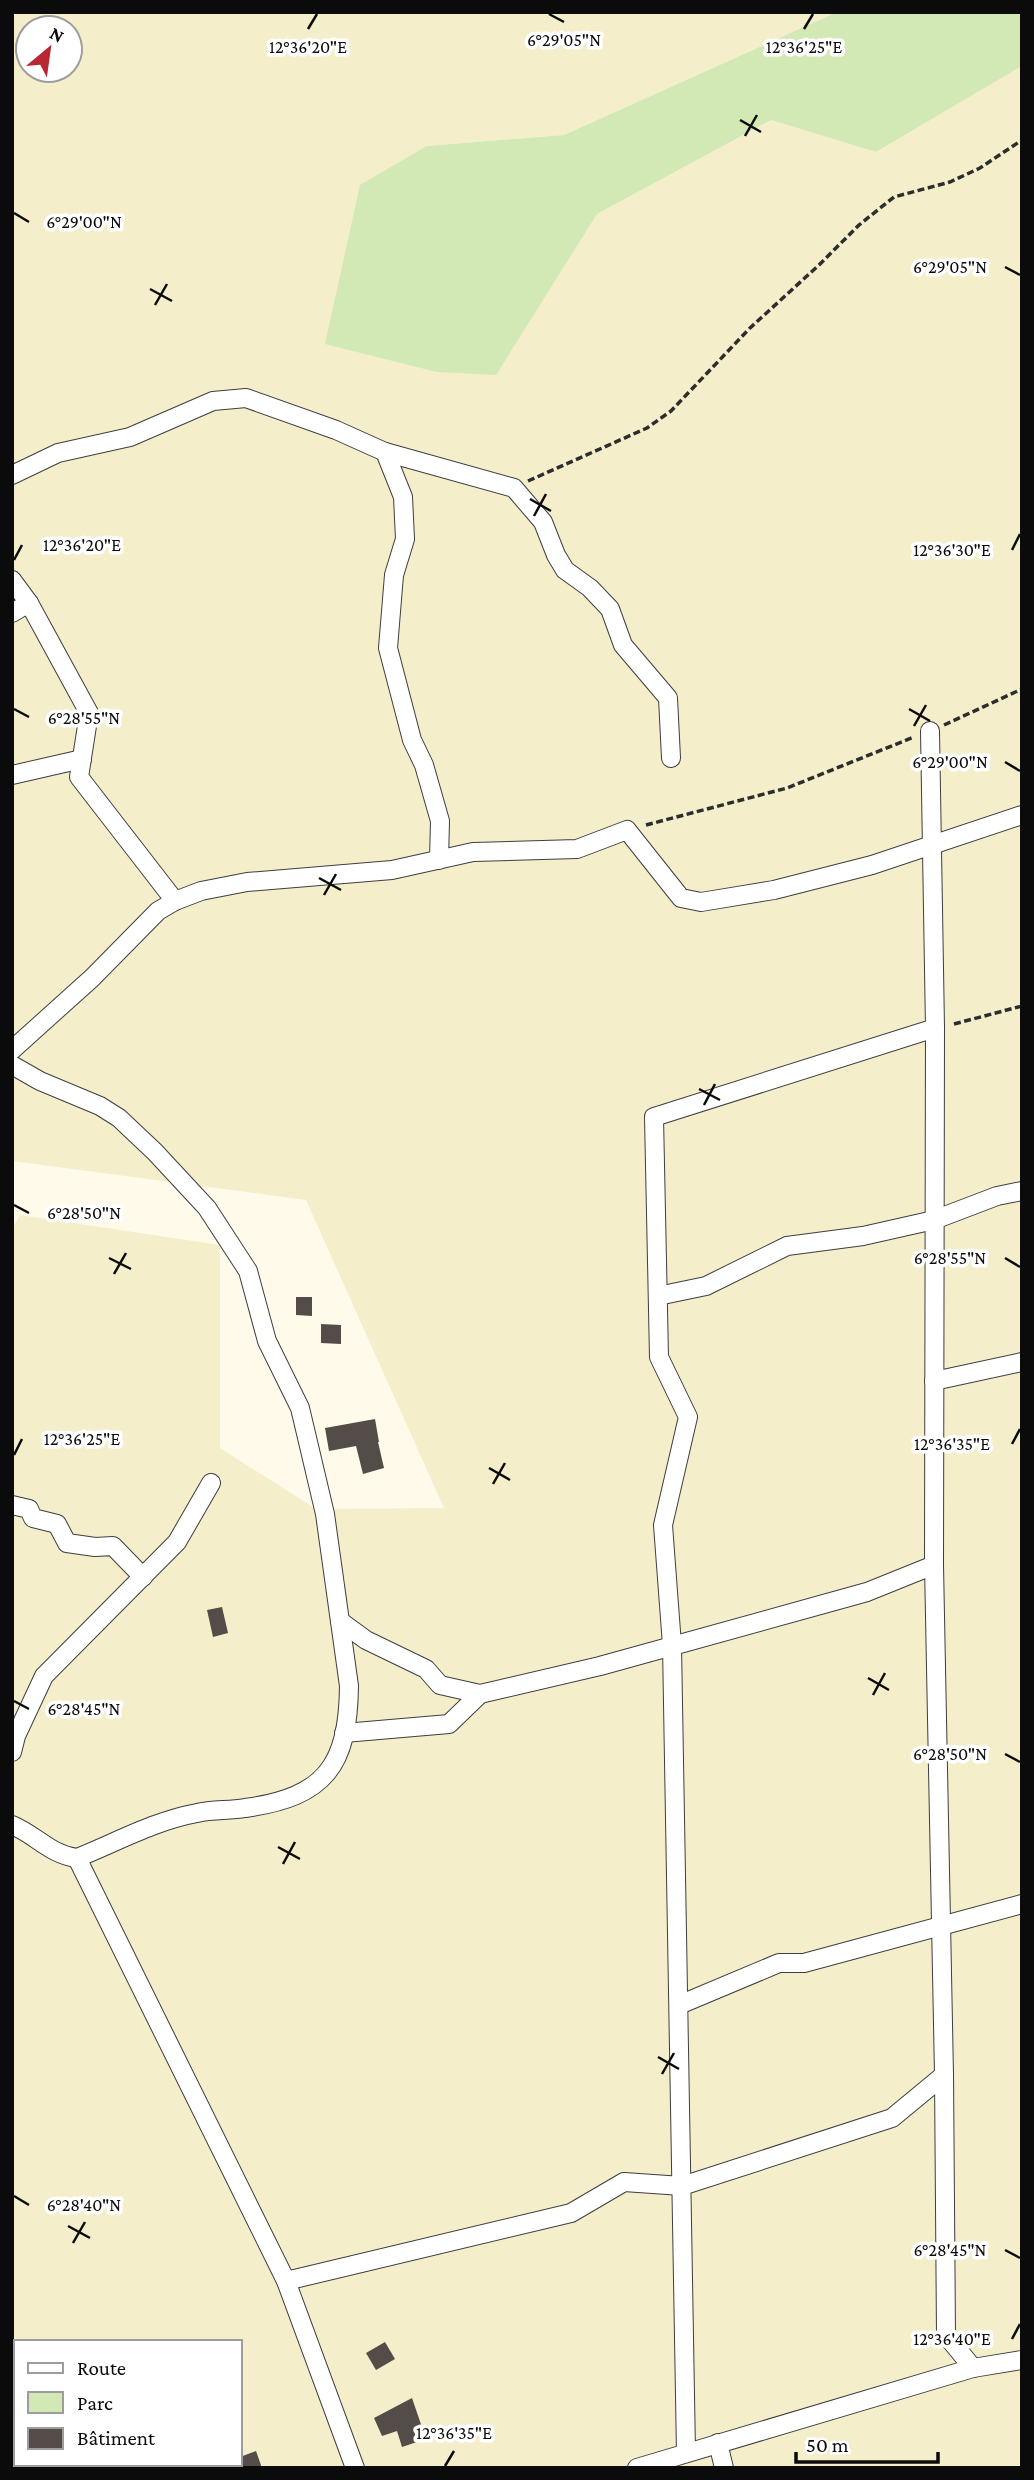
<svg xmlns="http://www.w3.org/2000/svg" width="1034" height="2480" viewBox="0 0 1034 2480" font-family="'Crimson Pro',serif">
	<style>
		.farmland { fill: #f4eecb; fill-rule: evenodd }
		.green { fill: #d2e8b5 }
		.building { fill: #544c48 }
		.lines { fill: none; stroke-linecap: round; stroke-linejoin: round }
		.street-casing { stroke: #3e3e3e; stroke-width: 20 }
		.path { stroke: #2d2d2d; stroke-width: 3.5; stroke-dasharray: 7 3.5; stroke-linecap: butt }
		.street { stroke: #fff; stroke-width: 18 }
		.ticks { fill: none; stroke: #0b0b0b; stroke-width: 2.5 }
		.ticks-label { font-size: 18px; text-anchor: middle; fill: #0b0b0b; stroke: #fff; stroke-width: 7; stroke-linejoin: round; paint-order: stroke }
	</style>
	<rect width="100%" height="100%" fill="#fffaea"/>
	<!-- farmland -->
	<path class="farmland" d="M 12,12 L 837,12 L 564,135 L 427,146 L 496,374 L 597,214 L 771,120 L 876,152 L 1022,66 L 1022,2468 L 12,2468 L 12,1229 L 20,1215 L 220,1245 L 220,1448 L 316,1509 L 444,1508 L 306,1200 L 12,1161 ZM 28,28 L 70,28 L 70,70 L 28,70 ZM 16,2342 L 240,2342 L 240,2464 L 16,2464 Z"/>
	<!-- green -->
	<path class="green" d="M 837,12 L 1022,12 L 1022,66 L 876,152 L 771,120 L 597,214 L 496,375 L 437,372 L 325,344 L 360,185 L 427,146 L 564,135 Z"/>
	<!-- building -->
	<g class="building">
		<path d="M 296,1297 L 312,1297 L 312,1316 L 296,1315 Z"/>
		<path d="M 321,1324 L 341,1325 L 341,1344 L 321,1343 Z"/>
		<path d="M 375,1419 L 379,1442 L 378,1442 L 384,1468 L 363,1474 L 356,1446 L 329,1451 L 325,1428 Z"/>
		<path d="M 222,1607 L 228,1633 L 213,1637 L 207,1610 Z"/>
		<path d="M 385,2342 L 395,2359 L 376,2370 L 366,2353 Z"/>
		<path d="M 412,2398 L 426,2439 L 402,2447 L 397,2431 L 382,2436 L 374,2418 Z"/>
		<path d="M 256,2451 L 262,2468 L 216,2468 L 216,2466 L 220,2464 L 240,2464 L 240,2457 Z"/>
	</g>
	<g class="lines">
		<!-- street casing -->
		<g class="street-casing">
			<g id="street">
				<path d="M 385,452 L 403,497 L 405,539 L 394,575 L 388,648 L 412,740 L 424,765 L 440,821 L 439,860"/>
				<path d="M 12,475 L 58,453 L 130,437 L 213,401 L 246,398 L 336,430 L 385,452 L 514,488 L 543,522 L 556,555 L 565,570 L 590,588 L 610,609 L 623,645 L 668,698 L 671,758"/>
				<path d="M 12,580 L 29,603 L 89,713 L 79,777 L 175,901"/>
				<path d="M 12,613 L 29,603"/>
				<path d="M 930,731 L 935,1028 L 934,1565 L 944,2075 L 946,2335 L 973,2368"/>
				<path d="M 12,775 L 82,759"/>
				<path d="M 12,1050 L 92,978 L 158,911 L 175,901 L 201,891 L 247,882 L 392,870 L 473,852 L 577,849 L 627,830 L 681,898 L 701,902 L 774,890 L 872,865 L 1022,815"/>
				<path d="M 12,1065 L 40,1081 L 100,1106 L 119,1118 L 155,1152 L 207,1208 L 248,1271 L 267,1341 L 300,1408 L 325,1514 L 349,1686 C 348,1765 326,1797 245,1808 C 229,1811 213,1809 197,1813 C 154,1821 117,1842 77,1858 C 51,1855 36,1835 12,1825"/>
				<path d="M 658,1296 L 706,1286 L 787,1246 L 863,1236 L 934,1220 L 997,1196 L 1022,1191"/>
				<path d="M 934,1381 L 1022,1362"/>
				<path d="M 12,1505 L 29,1509 L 33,1518 L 57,1524 L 67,1543 L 95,1547 L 113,1546 L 143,1577"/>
				<path d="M 340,1621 L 366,1640 L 426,1669 L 440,1685 L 480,1694 L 600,1666 L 867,1592 L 934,1565"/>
				<path d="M 344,1733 L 449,1724 L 480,1694"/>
				<path d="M 12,1752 L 16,1736 L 44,1676 L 177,1542 L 211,1483"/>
				<path d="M 77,1858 L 286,2281 L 355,2468"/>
				<path d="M 679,2005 L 779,1963 L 804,1963 L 1022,1904"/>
				<path d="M 286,2281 L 571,2213 L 624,2182 L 682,2186 L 892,2118 L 944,2075"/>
				<path d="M 718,2443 L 724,2468"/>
				<path d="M 686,2453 L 672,1645 L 663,1525 L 688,1417 L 659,1357 L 654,1117 L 935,1028"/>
				<path d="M 637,2468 L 973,2368 L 1022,2360"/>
			</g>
		</g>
		<!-- path -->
		<g class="path">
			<path d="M 528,481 L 647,428 L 671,411 L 750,328 L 819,265 L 859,225 L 894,197 L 950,182 L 980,168 L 1022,140"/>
			<path d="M 944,725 L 1022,689"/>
			<path d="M 646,825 L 787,788 L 914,737"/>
			<path d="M 954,1024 L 1022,1006"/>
		</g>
		<!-- street -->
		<use href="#street" class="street"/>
	</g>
	<!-- ticks -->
	<path class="ticks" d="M 549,14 L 564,22M 308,29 L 317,14M 804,29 L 813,14M 740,120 L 761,132M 745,136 L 757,115M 14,213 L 29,222M 1005,267 L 1020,275M 150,289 L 172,301M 155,305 L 167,284M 530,499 L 551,511M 534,516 L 546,494M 1012,550 L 1020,534M 14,560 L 22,545M 14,709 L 29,717M 909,709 L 930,721M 914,726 L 926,705M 1005,762 L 1020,771M 319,878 L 341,890M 324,895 L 336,874M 699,1089 L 720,1100M 704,1105 L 715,1084M 14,1205 L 29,1213M 109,1258 L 131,1269M 1005,1258 L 1020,1267M 114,1274 L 126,1253M 1012,1444 L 1020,1429M 14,1455 L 22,1439M 489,1468 L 510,1480M 493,1484 L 505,1463M 868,1678 L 889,1690M 873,1695 L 885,1673M 14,1701 L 29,1709M 1005,1754 L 1020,1762M 278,1847 L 300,1859M 283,1864 L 295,1842M 658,2057 L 679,2069M 662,2074 L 674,2053M 14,2196 L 29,2205M 68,2226 L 90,2238M 73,2243 L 85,2222M 1005,2250 L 1020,2258M 1012,2339 L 1020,2324M 445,2466 L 454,2451"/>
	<g class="ticks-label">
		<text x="564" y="46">6°29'05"N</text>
		<text x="308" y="53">12°36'20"E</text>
		<text x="804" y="53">12°36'25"E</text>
		<text x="84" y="228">6°29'00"N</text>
		<text x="950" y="273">6°29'05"N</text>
		<text x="82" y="551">12°36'20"E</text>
		<text x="952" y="556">12°36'30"E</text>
		<text x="84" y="724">6°28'55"N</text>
		<text x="950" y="768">6°29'00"N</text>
		<text x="84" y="1219">6°28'50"N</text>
		<text x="950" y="1264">6°28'55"N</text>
		<text x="82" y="1445">12°36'25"E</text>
		<text x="952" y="1450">12°36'35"E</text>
		<text x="84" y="1715">6°28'45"N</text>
		<text x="950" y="1760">6°28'50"N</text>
		<text x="84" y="2211">6°28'40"N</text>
		<text x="950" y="2256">6°28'45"N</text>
		<text x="952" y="2345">12°36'40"E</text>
		<text x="454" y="2439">12°36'35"E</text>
	</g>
	<!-- border -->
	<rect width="1034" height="2480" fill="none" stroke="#0b0b0b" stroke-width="28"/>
	<!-- legend -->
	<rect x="14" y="2340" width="228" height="126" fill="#ffffff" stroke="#9d9d9d" stroke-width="2"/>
	<rect x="28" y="2363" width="35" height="10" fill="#ffffff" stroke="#9d9d9d" stroke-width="2"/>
	<text x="77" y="2375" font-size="21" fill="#0b0b0b">Route</text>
	<rect x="28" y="2392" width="35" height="21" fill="#d2e8b5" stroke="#9d9d9d" stroke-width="2"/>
	<text x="77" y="2410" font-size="21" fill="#0b0b0b">Parc</text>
	<rect x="28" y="2428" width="35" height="21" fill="#544c48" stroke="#9d9d9d" stroke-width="2"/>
	<text x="77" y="2445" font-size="21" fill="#0b0b0b">Bâtiment</text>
	<!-- north arrow -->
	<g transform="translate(49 49) rotate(29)"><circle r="33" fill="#ffffff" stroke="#9d9d9d" stroke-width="2"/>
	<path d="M0-5L12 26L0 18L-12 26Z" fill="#b92634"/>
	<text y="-10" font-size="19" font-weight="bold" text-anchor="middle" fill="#0b0b0b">N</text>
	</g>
	<!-- scale -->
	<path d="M796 2452v10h142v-10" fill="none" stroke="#0b0b0b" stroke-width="3.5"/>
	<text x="806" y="2452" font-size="21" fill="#0b0b0b" stroke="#ffffff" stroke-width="5" paint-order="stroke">50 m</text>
</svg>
